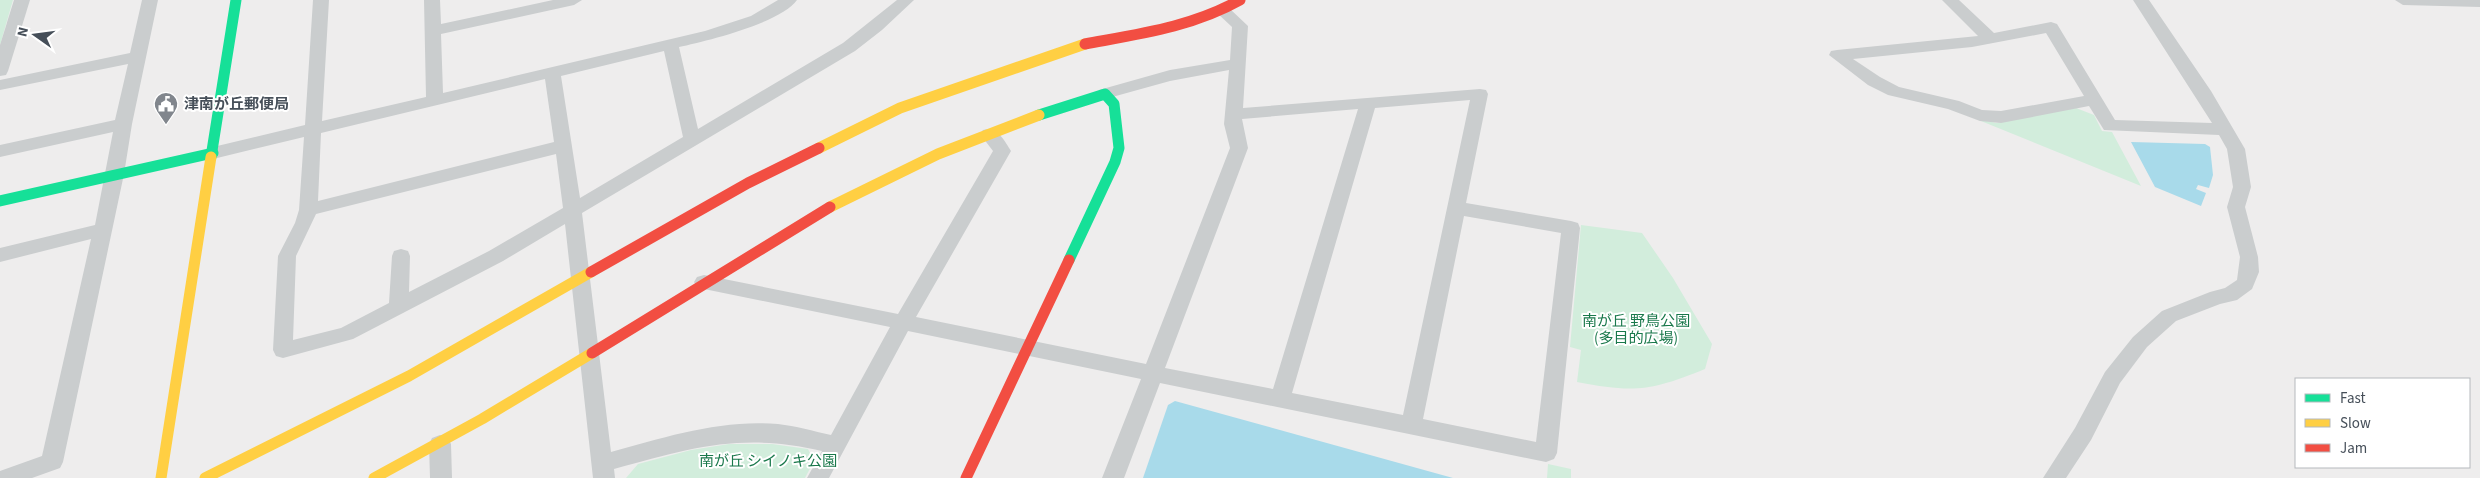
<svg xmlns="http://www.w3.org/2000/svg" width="2480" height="478" viewBox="0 0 2480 478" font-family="'Source Sans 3','Noto Sans JP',sans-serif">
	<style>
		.green { fill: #d2eddc }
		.water { fill: #a8daea }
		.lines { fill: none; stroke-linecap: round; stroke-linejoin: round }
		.street { fill: #cacdce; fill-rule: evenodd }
		.fast { stroke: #16e098; stroke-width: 11 }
		.slow { stroke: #ffcf43; stroke-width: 11 }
		.jam { stroke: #f24e42; stroke-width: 11 }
		.labels { text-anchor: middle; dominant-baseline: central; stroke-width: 4; stroke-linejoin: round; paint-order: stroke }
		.poi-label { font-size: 15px; font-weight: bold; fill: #464f59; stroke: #fff; text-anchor: start }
		.park-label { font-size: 15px; fill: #19784b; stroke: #fff }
	</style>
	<rect width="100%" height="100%" fill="#eeeded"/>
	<!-- green -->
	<g class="green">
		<path d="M 0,0 L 13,0 L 0,45 Z"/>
		<path d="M 2076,108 L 2094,115 L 2102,131 L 2112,132 L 2141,186 L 1976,119 L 1997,123 Z"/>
		<path d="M 1581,225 L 1642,233 L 1673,278 L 1712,344 L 1705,369 C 1651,391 1634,393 1577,382 L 1581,350 L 1570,347 Z"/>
		<path d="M 729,444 L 772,444 L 808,449 L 814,461 L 805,478 L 626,478 L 638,464 L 691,450 Z"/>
		<path d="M 1548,464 L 1571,469 L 1571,478 L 1547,478 Z"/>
	</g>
	<!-- water -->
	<g class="water">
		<path d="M 2131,142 L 2205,144 L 2210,147 L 2213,175 L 2209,188 L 2198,185 L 2196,189 L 2206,193 L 2201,206 L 2155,187 Z"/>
		<path d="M 1175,401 L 1453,478 L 1143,478 L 1168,405 Z"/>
	</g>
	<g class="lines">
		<!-- street -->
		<g class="street">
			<path d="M 14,0 L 30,0 L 8,71 L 6,75 L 0,76 L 0,45 Z"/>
			<path d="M 142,0 L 158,0 L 132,124 L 124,174 L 63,462 L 60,468 L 32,478 L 0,478 L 0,471 L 42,456 L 91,239 L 0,262 L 0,248 L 95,225 L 113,132 L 0,157 L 0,145 L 115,120 L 128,64 L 0,90 L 0,80 L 130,53 Z"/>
			<path d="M 313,0 L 329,0 L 322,121 L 426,97 L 424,0 L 440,0 L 441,24 L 553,0 L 582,0 L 574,5 L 441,34 L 443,93 L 705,31 L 751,16 L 778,0 L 797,0 C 781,23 706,41 679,47 L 698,129 L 843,43 L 897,0 L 914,0 L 882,30 L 855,51 L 582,213 L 611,452 C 665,437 721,419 778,424 C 796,426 813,431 831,435 L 890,327 L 704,289 L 697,287 L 694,282 L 697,277 L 704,275 L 898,314 L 993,151 L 980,134 L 983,130 C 997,126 1004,140 1011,151 L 916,317 L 1146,364 L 1230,148 L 1224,124 L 1229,70 L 1170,81 L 1105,99 L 1099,98 L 1097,94 L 1099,90 L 1170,70 L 1230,60 L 1232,27 L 1215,11 L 1223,6 L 1229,8 L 1248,26 L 1243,108 L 1480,89 L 1486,90 L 1488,94 L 1466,203 L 1571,221 L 1578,223 L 1580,228 L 1557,453 L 1554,459 L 1546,462 L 1160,383 L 1124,478 L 1102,478 L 1141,379 L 908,331 L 829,478 L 807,478 L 822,451 C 742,432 691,448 614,469 L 615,478 L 593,478 L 565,224 L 503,261 L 353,339 L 283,358 L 276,356 L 273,350 L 278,256 L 295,223 L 299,210 L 304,137 L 213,159 L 207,157 L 204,153 L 207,149 L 213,147 L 305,125 ZM 664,51 L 683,137 L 580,198 L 561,76 ZM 545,79 L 554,142 L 318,201 L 321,133 ZM 1470,100 L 1403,415 L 1292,393 L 1375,108 ZM 1358,109 L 1273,389 L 1165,368 L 1248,148 L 1242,119 ZM 556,154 L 563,208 L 489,251 L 409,292 L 410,256 L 408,251 L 401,249 L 394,251 L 392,256 L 389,303 L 341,328 L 293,340 L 296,256 L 316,214 ZM 1464,216 L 1561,233 L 1536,442 L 1423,419 Z"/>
			<path d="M 1942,0 L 1959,0 L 1994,33 L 2051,22 L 2057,24 L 2115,120 L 2212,123 L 2133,0 L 2149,0 L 2211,91 L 2245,149 L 2251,187 L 2245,207 L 2258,257 L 2259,272 L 2252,289 L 2237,300 L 2220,304 L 2176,321 L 2147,347 L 2120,383 L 2091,440 L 2066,478 L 2043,478 L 2075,428 L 2105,372 L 2133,337 L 2162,311 L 2210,292 L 2225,288 L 2237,280 L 2240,257 L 2227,207 L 2233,187 L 2227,149 L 2219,135 L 2104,130 L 2089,106 L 2001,123 L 1980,121 L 1948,109 L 1888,95 L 1868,85 L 1829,55 L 1831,51 L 1837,50 L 1978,36 ZM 2046,33 L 2084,96 L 2001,111 L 1982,110 L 1959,101 L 1899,87 L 1880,77 L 1853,59 L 1972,47 Z"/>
			<path d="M 2395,0 L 2480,0 L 2480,7 L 2403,5 Z"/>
			<path d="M 440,435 L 448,438 L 451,444 L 452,478 L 430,478 L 429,444 L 432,438 Z"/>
		</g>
		<!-- fast -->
		<g class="fast">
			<path d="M 1039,115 L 1105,94 L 1114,104 L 1119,148 L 1115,162 L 1069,260"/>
			<path d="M 211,157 L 236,0"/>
			<path d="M 0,201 L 213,153"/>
		</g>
		<!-- slow -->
		<g class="slow">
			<path d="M 819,148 L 900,108 L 1085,44"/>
			<path d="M 830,207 L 938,154 L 1039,115"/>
			<path d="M 161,478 L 211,157"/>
			<path d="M 205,478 L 409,376 L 591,272"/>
			<path d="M 374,478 L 482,419 L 592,353"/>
		</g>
		<!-- jam -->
		<g class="jam">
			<path d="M 1085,44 C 1139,34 1192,27 1240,0"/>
			<path d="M 591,272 L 748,183 L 819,148"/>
			<path d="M 592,353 L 830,207"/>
			<path d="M 966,478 L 1069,260"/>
		</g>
	</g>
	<!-- icons -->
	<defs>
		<g id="civic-pin" transform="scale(1.25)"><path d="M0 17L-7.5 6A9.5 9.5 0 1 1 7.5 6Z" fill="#81868d" stroke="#fff"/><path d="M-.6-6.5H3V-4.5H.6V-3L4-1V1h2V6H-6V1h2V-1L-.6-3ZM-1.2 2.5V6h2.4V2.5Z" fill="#fff"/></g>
	</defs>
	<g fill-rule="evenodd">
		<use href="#civic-pin" x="166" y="104"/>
	</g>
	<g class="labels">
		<!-- poi labels -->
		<g class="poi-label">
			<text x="184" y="104">津南が丘郵便局</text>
		</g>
		<!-- park labels -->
		<g class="park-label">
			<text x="1636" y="321">南が丘 野鳥公園<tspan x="1636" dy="17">(多目的広場)</tspan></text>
			<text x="768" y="461">南が丘 シイノキ公園</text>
		</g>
	</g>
	<!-- legend -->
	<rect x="2295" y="378" width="175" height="90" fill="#ffffff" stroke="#b5b9bd"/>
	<rect x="2305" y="394" width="25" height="8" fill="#16e098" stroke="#b5b9bd"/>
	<text x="2340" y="403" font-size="15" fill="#464f59">Fast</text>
	<rect x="2305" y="419" width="25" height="8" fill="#ffcf43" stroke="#b5b9bd"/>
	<text x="2340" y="428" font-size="15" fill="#464f59">Slow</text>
	<rect x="2305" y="444" width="25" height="8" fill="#f24e42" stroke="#b5b9bd"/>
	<text x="2340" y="453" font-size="15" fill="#464f59">Jam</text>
	<!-- north arrow -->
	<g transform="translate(35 35) rotate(284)" stroke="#ffffff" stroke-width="4" paint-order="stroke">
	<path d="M0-4L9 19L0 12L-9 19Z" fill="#464f59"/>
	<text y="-8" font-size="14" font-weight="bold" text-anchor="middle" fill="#464f59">N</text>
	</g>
</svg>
